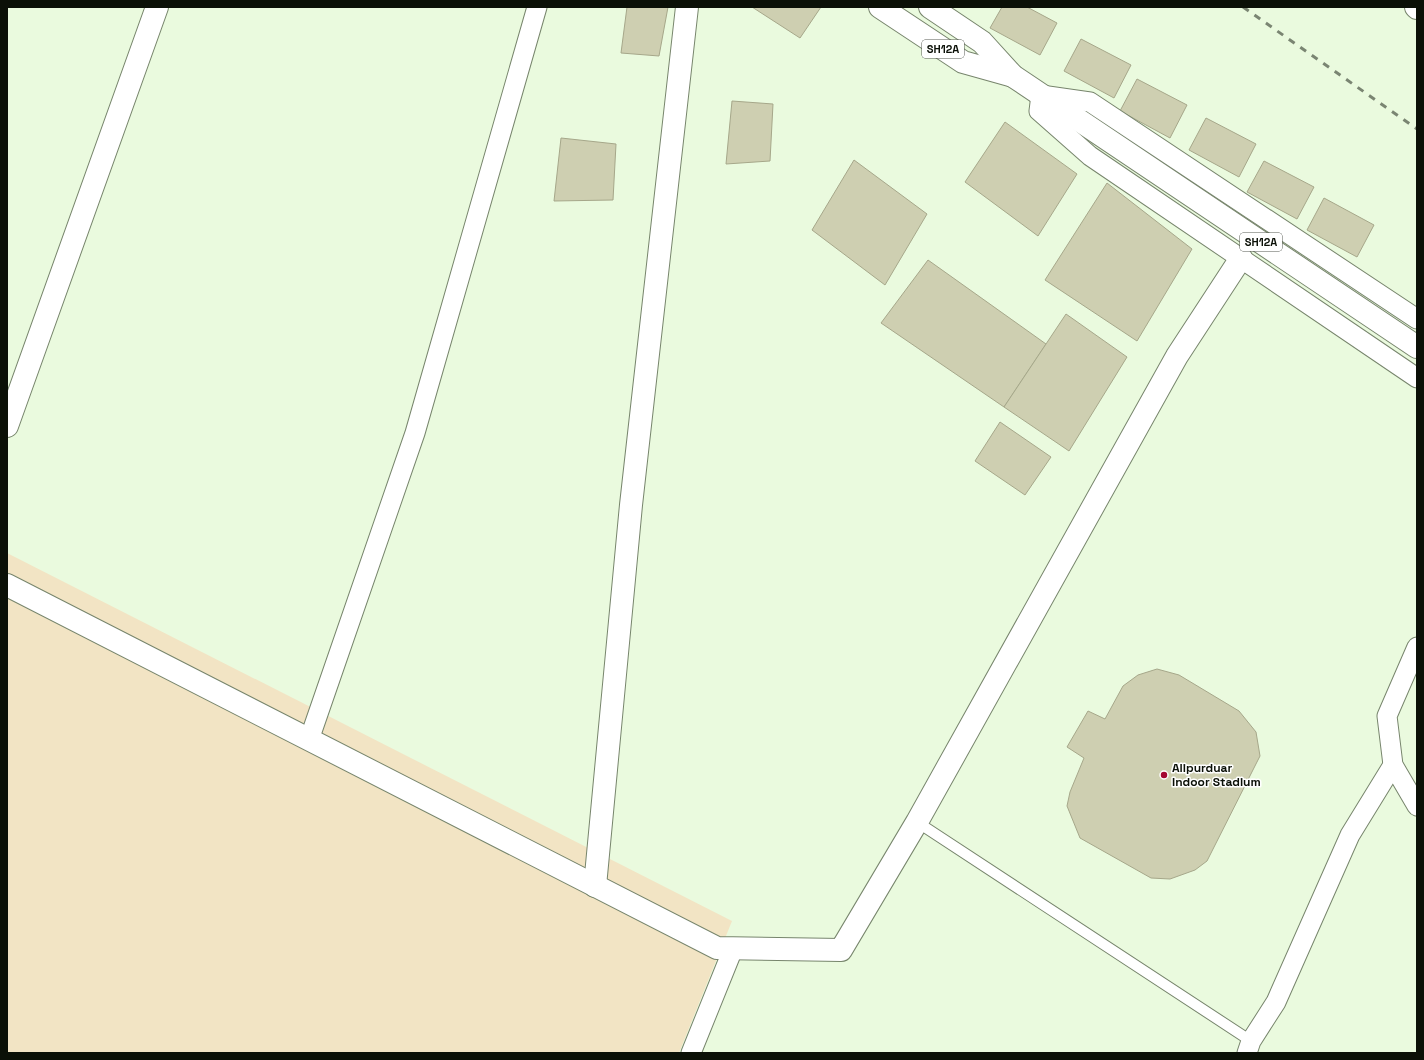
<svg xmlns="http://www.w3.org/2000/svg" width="1424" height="1060" viewBox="0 0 1424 1060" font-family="'Space Grotesk',sans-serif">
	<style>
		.green { fill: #f2e4c4 }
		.building { fill: #cecfb1; stroke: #a6a78a }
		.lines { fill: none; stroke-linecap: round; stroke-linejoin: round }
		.service-casing { stroke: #77856c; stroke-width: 12 }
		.minor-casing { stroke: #77856c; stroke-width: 21 }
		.tertiary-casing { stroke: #77856c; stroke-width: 24 }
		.secondary-casing { stroke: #77856c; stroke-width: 24 }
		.primary-casing { stroke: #77856c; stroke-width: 24 }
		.service { stroke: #fff; stroke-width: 10 }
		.minor { stroke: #fff; stroke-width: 19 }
		.tertiary { stroke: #fff; stroke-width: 22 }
		.secondary { stroke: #fff; stroke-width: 22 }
		.primary { stroke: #fff; stroke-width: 22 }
		.rail { stroke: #7a8572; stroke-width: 3; stroke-dasharray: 7 7; stroke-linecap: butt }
		.poi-dot { fill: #a40632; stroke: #fff; stroke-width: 1.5 }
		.labels { text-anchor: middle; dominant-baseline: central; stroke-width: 3; stroke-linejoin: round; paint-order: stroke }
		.shield { fill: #fff; stroke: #545851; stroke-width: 1 }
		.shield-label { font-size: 11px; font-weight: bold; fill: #0b1007 }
		.poi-label { font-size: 12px; font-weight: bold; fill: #0b1007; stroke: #fff; text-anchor: start }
	</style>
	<rect width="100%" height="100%" fill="#eafade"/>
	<!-- green -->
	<path class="green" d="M 7,553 L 732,921 L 679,1053 L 7,1053 Z"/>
	<!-- building -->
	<g class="building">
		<path d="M 627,7 L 668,7 L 659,56 L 621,53 Z"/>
		<path d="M 752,7 L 821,7 L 800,38 Z"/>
		<path d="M 1002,7 L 1027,7 L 1057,23 L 1040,55 L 990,28 Z"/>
		<path d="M 1081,39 L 1131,65 L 1114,98 L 1064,71 Z"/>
		<path d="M 1137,79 L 1187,105 L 1170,138 L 1120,111 Z"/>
		<path d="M 732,101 L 773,104 L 770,161 L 726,164 Z"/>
		<path d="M 1206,118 L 1256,144 L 1239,177 L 1189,150 Z"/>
		<path d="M 1005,122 L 1077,174 L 1038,236 L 965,182 Z"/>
		<path d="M 561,138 L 616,144 L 613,200 L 554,201 Z"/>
		<path d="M 854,160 L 927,214 L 885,285 L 812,230 Z"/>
		<path d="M 1264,161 L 1314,187 L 1297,219 L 1247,192 Z"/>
		<path d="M 1107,183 L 1192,249 L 1137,341 L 1045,280 Z"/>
		<path d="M 1324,198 L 1374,225 L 1357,257 L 1307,230 Z"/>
		<path d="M 928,260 L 1046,344 L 1004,407 L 881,323 Z"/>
		<path d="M 1066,314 L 1127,357 L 1069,451 L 1004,407 Z"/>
		<path d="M 1000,422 L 1051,457 L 1025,495 L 975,461 Z"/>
		<path d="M 1157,669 L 1179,675 L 1239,711 L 1256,732 L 1260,756 L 1207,861 L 1195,870 L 1170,879 L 1151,878 L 1080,838 L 1067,806 L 1070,792 L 1084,758 L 1067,747 L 1088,711 L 1105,719 L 1123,686 L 1138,675 Z"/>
	</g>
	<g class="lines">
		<!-- service casing -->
		<g class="service-casing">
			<path id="service" d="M 917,822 L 1251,1041"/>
		</g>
		<!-- minor casing -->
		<g class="minor-casing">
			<g id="minor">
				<path d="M 1417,319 L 1090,102 L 1041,95 L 1039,111 L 1090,156 L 1417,378"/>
				<path d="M 1417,647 L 1387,716 L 1393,765 L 1417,806"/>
				<path d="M 309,740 L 415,433 L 537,7"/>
				<path d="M 691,1053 L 733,949"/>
				<path d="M 1247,1053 L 1251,1041 L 1276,1002 L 1350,835 L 1393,765"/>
			</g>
		</g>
		<!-- tertiary casing -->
		<g class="tertiary-casing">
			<path id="tertiary" d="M 7,585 L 717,948 L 841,950 L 917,822 L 1177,356 L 1241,258"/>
		</g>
		<!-- secondary casing -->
		<g class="secondary-casing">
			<g id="secondary">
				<path d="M 1416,7 L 1417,8"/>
				<path d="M 7,426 L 157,7"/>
				<path d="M 595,886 L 631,505 L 687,7"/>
			</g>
		</g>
		<!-- primary casing -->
		<g class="primary-casing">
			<g id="primary">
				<path d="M 880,7 L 963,62 L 1013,76"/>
				<path d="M 930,7 L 982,42 L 1013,76 L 1417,347"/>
			</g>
		</g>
		<!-- service -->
		<use href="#service" class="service"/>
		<!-- minor -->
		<use href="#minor" class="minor"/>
		<!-- tertiary -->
		<use href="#tertiary" class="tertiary"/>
		<!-- secondary -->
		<use href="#secondary" class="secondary"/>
		<!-- primary -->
		<use href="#primary" class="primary"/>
		<!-- rail -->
		<path class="rail" d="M 1243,7 L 1417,129"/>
	</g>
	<!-- markers -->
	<circle class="poi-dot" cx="1164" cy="775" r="4"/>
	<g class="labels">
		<!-- shield labels -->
		<g class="shield">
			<rect x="922" y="40" width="42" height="18" rx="3"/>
			<rect x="1240" y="233" width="42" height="18" rx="3"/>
		</g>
		<g class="shield-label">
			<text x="943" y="49">SH12A</text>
			<text x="1261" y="242">SH12A</text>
		</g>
		<!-- poi labels -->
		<g class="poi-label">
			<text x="1172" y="768">Alipurduar<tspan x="1172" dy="14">Indoor Stadium</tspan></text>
		</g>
	</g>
	<!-- border -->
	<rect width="1424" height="1060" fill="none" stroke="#0b1007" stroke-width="16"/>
</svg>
